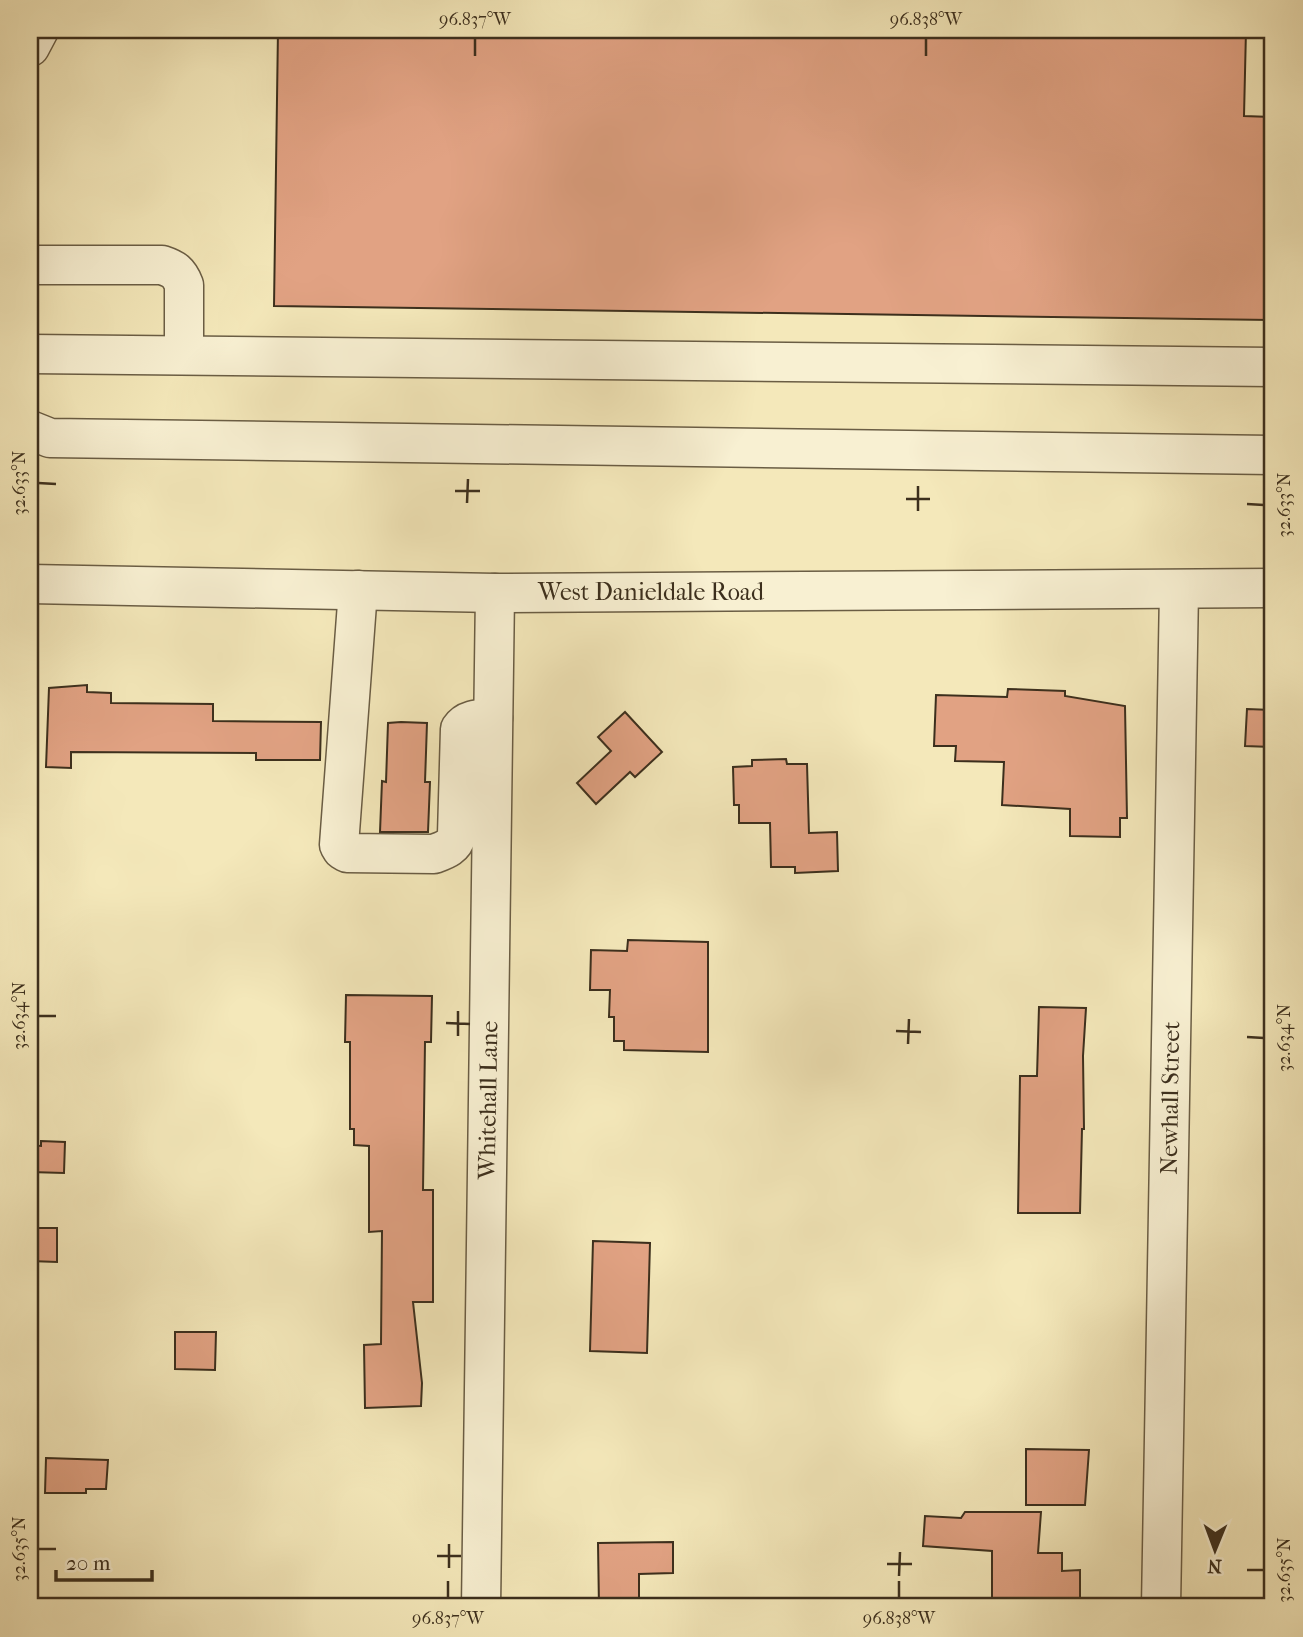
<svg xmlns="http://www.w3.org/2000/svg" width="1303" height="1637" viewBox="0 0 1303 1637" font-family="'IM FELL French Canon',serif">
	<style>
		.building { fill: #e1a283; stroke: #3c2f1d; stroke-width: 2 }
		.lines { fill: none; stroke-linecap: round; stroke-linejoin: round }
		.minor-casing { stroke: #6a5d44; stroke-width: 41 }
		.minor { stroke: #f8f0d2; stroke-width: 38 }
		.ticks { fill: none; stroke: #3c2f1d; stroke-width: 2.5 }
		.labels { text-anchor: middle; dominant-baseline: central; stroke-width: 7; stroke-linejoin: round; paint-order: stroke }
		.street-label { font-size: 24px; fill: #3c2f1d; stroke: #f8f0d2 }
		.neatline { fill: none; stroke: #3c2f1d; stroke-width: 2.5 }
		.ticks-label { font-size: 18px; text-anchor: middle; fill: #3c2f1d }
	</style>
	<rect width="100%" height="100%" fill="#f4e8ba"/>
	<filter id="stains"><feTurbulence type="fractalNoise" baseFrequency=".00286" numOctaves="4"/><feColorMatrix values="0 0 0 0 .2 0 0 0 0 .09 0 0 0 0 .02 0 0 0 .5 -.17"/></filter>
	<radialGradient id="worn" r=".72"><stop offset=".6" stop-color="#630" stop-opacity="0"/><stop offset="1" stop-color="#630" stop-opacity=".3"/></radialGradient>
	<!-- building -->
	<g class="building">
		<path d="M 278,30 L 1246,30 L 1244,116 L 1273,117 L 1271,320 L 274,306 Z"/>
		<path d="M 87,685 L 87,692 L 111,693 L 111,703 L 213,704 L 213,721 L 321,722 L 320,760 L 256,760 L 256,753 L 71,752 L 71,768 L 46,767 L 49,688 Z"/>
		<path d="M 1008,689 L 1065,691 L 1065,696 L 1125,706 L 1127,818 L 1120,818 L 1120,837 L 1070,836 L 1070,809 L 1002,805 L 1004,762 L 955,761 L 956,746 L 934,746 L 936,695 L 1007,697 Z"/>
		<path d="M 1247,709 L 1273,710 L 1273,747 L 1245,746 Z"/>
		<path d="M 625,712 L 662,752 L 635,777 L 630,772 L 596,804 L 577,783 L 611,751 L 598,737 Z"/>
		<path d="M 401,722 L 427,723 L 425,782 L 430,782 L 428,832 L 380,832 L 382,781 L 386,782 L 388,723 Z"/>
		<path d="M 786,759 L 787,764 L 807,764 L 809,833 L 837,832 L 838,871 L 795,873 L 795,867 L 771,867 L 770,823 L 739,823 L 739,805 L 734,805 L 733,767 L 752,766 L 752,760 Z"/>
		<path d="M 628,940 L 708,942 L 708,1052 L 624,1050 L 624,1041 L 614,1041 L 614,1017 L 609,1017 L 610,990 L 590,990 L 591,950 L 627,951 Z"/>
		<path d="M 346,995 L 432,996 L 431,1042 L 425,1042 L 423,1190 L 433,1190 L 433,1302 L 413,1302 L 422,1383 L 421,1406 L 365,1408 L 364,1345 L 381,1344 L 382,1231 L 369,1232 L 369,1146 L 354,1145 L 354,1129 L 350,1129 L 350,1042 L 345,1042 Z"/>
		<path d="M 1039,1007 L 1086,1008 L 1083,1056 L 1084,1129 L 1082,1129 L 1080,1213 L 1018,1213 L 1020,1076 L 1037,1076 Z"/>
		<path d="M 41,1141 L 65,1142 L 64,1173 L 30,1172 L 30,1145 L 41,1146 Z"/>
		<path d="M 30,1228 L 57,1228 L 57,1262 L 30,1261 Z"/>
		<path d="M 593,1241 L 650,1243 L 647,1353 L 590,1351 Z"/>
		<path d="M 175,1332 L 216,1332 L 215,1370 L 175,1369 Z"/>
		<path d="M 1026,1449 L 1089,1450 L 1085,1505 L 1026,1505 Z"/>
		<path d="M 46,1458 L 108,1460 L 106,1489 L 86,1489 L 86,1493 L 45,1493 Z"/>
		<path d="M 965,1512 L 1041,1512 L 1038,1553 L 1062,1553 L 1062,1571 L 1080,1570 L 1080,1607 L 992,1607 L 992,1551 L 923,1546 L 925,1516 L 961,1518 Z"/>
		<path d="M 673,1542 L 673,1573 L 639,1574 L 639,1607 L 599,1607 L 598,1543 Z"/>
	</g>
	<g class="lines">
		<!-- minor casing -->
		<g class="minor-casing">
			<g id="minor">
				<path d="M 30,47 L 39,30"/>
				<path d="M 30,265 L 162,265 C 174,269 179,272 184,285 L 184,355"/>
				<path d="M 30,354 L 1273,367"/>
				<path d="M 30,430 L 50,438 L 1273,455"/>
				<path d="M 30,584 L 495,593 L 1273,588"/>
				<path d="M 358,590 L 339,845 L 342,850 L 347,853 L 434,854 C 445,850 454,847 457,835 L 460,729 C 467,718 481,719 493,718"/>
				<path d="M 481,1607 L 495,593"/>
				<path d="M 1161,1607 L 1179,590"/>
			</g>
		</g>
		<!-- minor -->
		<use href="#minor" class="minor"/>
	</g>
	<!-- ticks -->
	<path class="ticks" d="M 475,56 L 475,38M 926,56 L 926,38M 38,483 L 56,484M 455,491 L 480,491M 906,499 L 930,499M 467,503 L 468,479M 1247,504 L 1264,505M 918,511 L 918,486M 38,1016 L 56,1016M 446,1023 L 470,1024M 896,1031 L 921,1032M 458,1036 L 458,1011M 1247,1037 L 1264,1038M 908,1044 L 909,1019M 38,1549 L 56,1549M 437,1556 L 461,1556M 887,1564 L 912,1564M 449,1568 L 449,1544M 1247,1570 L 1264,1570M 899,1576 L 900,1552M 448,1598 L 448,1581M 899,1598 L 899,1581"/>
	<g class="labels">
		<!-- street labels -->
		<g class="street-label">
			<text x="651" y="592">West Danieldale Road</text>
			<text transform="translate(1170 1098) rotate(-89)">Newhall Street</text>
			<text transform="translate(488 1100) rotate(-89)">Whitehall Lane</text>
		</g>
	</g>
	<!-- margin -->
	<rect width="1303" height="1637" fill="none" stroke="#f4e8ba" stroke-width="77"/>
	<!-- north arrow -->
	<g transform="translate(1215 1550) rotate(181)" stroke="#f8f0d2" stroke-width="5" paint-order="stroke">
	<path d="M0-5L12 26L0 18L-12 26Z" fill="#3c2f1d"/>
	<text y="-10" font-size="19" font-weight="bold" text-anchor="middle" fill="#3c2f1d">N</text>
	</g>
	<!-- scale -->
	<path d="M56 1570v10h96v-10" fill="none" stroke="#3c2f1d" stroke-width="3.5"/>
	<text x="66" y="1570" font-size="21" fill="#3c2f1d" stroke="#f8f0d2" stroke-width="5" paint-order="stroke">20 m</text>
	<rect x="38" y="38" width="1226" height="1560" class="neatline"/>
	<g class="ticks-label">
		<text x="475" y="25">96.837°W</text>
		<text x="926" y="25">96.838°W</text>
		<text transform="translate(19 483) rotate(-90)" y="6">32.633°N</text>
		<text transform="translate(1284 505) rotate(-90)" y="6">32.633°N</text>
		<text transform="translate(19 1016) rotate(-90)" y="6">32.634°N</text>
		<text transform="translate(1284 1038) rotate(-90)" y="6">32.634°N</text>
		<text transform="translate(19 1549) rotate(-90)" y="6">32.635°N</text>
		<text transform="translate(1284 1570) rotate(-90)" y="6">32.635°N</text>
		<text x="448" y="1624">96.837°W</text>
		<text x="899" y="1624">96.838°W</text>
	</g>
	<rect width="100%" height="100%" filter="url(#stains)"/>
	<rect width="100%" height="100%" fill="url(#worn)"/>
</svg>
